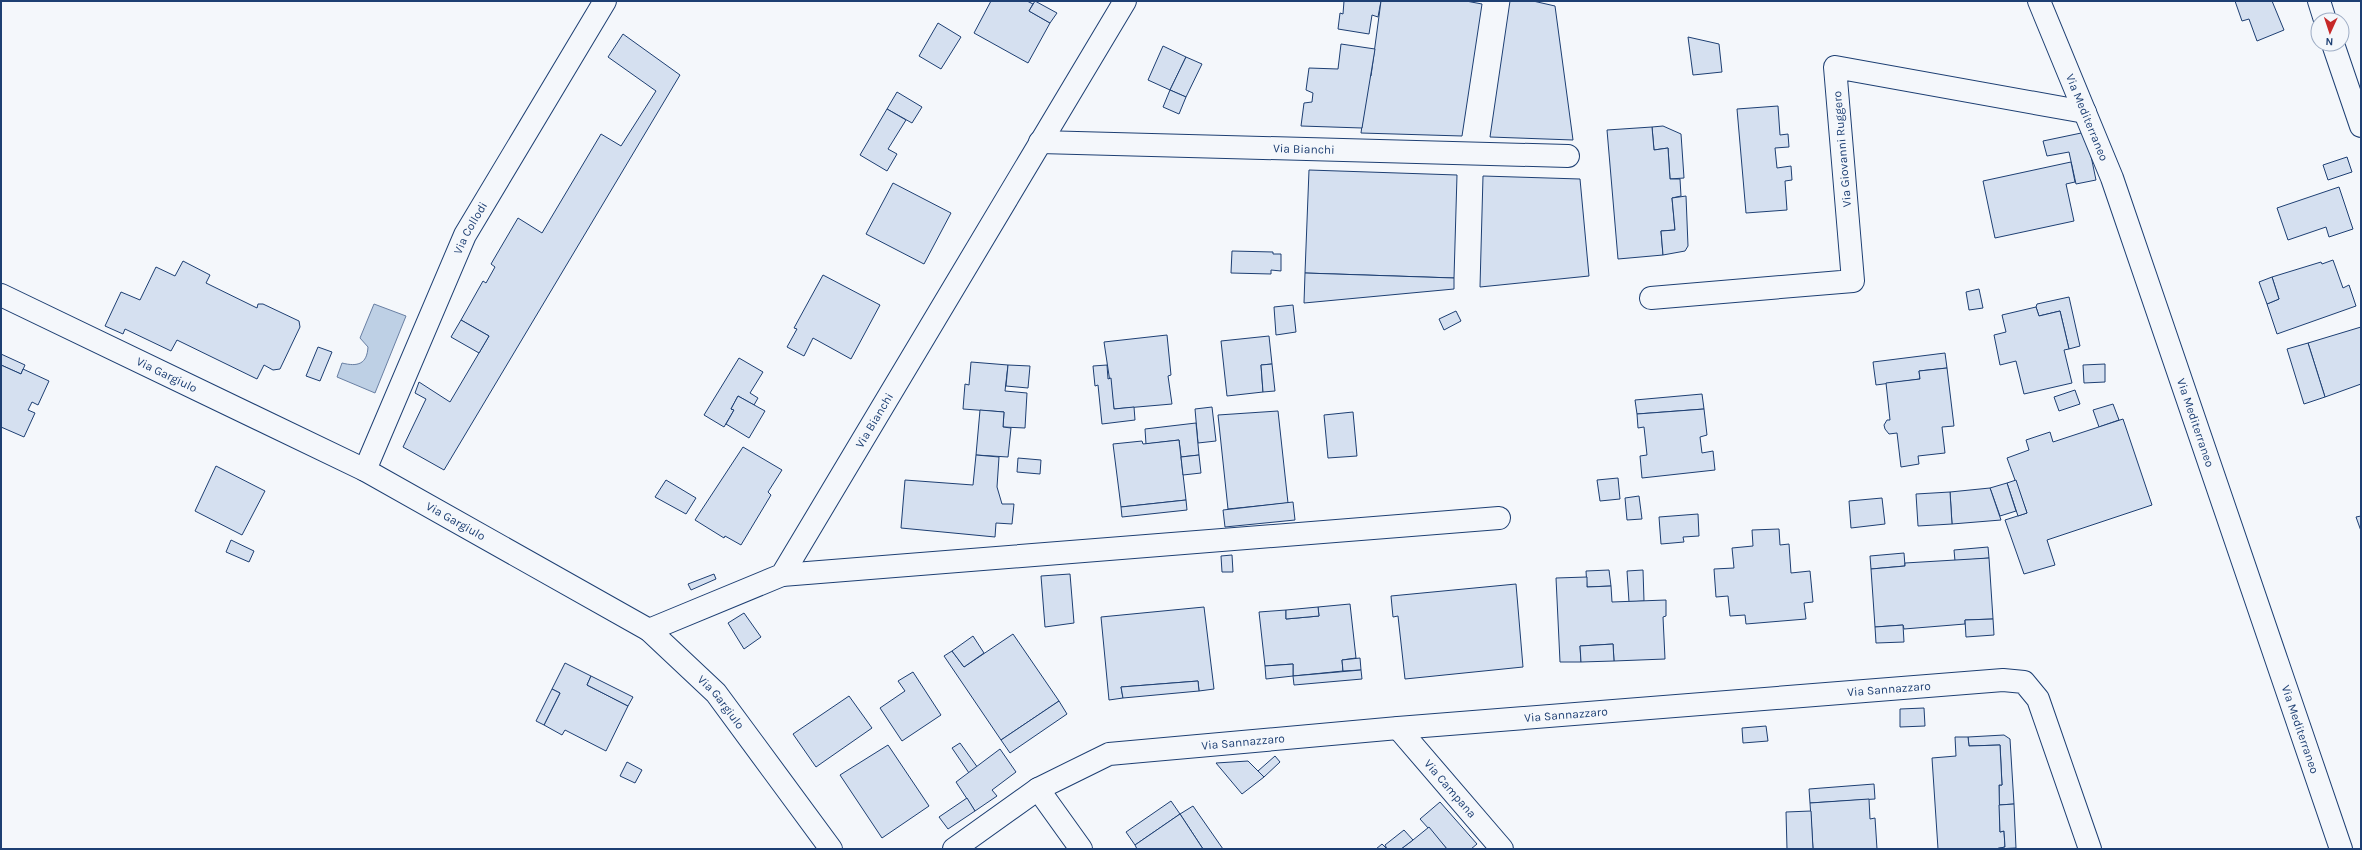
<svg xmlns="http://www.w3.org/2000/svg" width="2362" height="850" viewBox="0 0 2362 850" font-family="Karla,sans-serif">
	<style>
		.water { fill: #bed0e5; stroke: #687fa3 }
		.building { fill: #d5e0f0; stroke: #1d3f73 }
		.lines { fill: none; stroke-linecap: round; stroke-linejoin: round }
		.street-casing { stroke: #1d3f73; stroke-width: 24 }
		.secondary-casing { stroke: #1d3f73; stroke-width: 24 }
		.street { stroke: #f4f7fb; stroke-width: 22 }
		.secondary { stroke: #f4f7fb; stroke-width: 22 }
		.labels { text-anchor: middle; dominant-baseline: central; stroke-width: 3; stroke-linejoin: round; paint-order: stroke }
		.street-label { font-size: 12px; fill: #1d3f73; stroke: #f4f7fb }
	</style>
	<rect width="100%" height="100%" fill="#f4f7fb"/>
	<!-- water -->
	<path class="water" d="M 374,304 L 406,316 L 375,393 L 337,377 L 342,363 C 358,367 367,364 368,347 L 360,338 Z"/>
	<!-- building -->
	<g class="building">
		<path d="M 991,1 L 1027,1 L 1033,4 L 1029,11 L 1050,23 L 1028,63 L 974,33 Z"/>
		<path d="M 1035,1 L 1057,13 L 1050,23 L 1029,11 Z"/>
		<path d="M 1344,1 L 1381,1 L 1378,17 L 1372,15 L 1369,34 L 1338,29 L 1340,13 L 1343,14 Z"/>
		<path d="M 1381,1 L 1466,1 L 1482,4 L 1462,136 L 1361,133 L 1369,75 L 1371,76 Z"/>
		<path d="M 1510,1 L 1533,1 L 1555,6 L 1573,140 L 1490,137 Z"/>
		<path d="M 2235,1 L 2272,1 L 2284,30 L 2257,41 L 2249,19 L 2242,21 Z"/>
		<path d="M 938,23 L 961,37 L 941,69 L 919,56 Z"/>
		<path d="M 623,34 L 680,75 L 444,470 L 403,447 L 426,399 L 415,393 L 419,382 L 450,402 L 489,336 L 461,320 L 483,281 L 486,283 L 495,267 L 491,264 L 518,218 L 542,233 L 601,134 L 621,146 L 656,91 L 608,57 Z"/>
		<path d="M 1688,37 L 1719,44 L 1722,72 L 1693,75 Z"/>
		<path d="M 1341,44 L 1375,49 L 1362,128 L 1301,126 L 1304,103 L 1312,102 L 1313,93 L 1306,90 L 1309,68 L 1338,69 Z"/>
		<path d="M 1163,46 L 1186,57 L 1170,90 L 1148,80 Z"/>
		<path d="M 1186,57 L 1202,64 L 1186,97 L 1170,90 Z"/>
		<path d="M 1170,90 L 1186,97 L 1179,114 L 1163,107 Z"/>
		<path d="M 897,92 L 922,107 L 912,123 L 887,109 Z"/>
		<path d="M 1778,106 L 1780,135 L 1788,134 L 1789,147 L 1775,148 L 1777,168 L 1791,166 L 1792,180 L 1785,181 L 1787,210 L 1746,213 L 1737,109 Z"/>
		<path d="M 887,109 L 906,120 L 888,149 L 897,154 L 887,171 L 860,155 Z"/>
		<path d="M 1663,126 L 1681,134 L 1684,178 L 1670,179 L 1668,148 L 1654,150 L 1652,127 Z"/>
		<path d="M 1652,127 L 1654,150 L 1668,148 L 1670,179 L 1680,179 L 1681,196 L 1672,198 L 1675,230 L 1661,231 L 1663,255 L 1618,259 L 1607,130 Z"/>
		<path d="M 2086,132 L 2096,180 L 2076,184 L 2069,152 L 2047,156 L 2043,141 Z"/>
		<path d="M 2347,157 L 2352,172 L 2328,180 L 2323,165 Z"/>
		<path d="M 2071,162 L 2075,182 L 2066,184 L 2074,221 L 1995,238 L 1983,181 Z"/>
		<path d="M 1309,170 L 1457,175 L 1454,278 L 1305,273 Z"/>
		<path d="M 1483,176 L 1580,179 L 1589,276 L 1480,287 Z"/>
		<path d="M 893,183 L 951,213 L 924,264 L 866,234 Z"/>
		<path d="M 2339,187 L 2353,229 L 2329,237 L 2326,227 L 2288,240 L 2277,208 Z"/>
		<path d="M 1686,196 L 1688,246 L 1685,251 L 1663,255 L 1661,231 L 1675,230 L 1672,198 Z"/>
		<path d="M 1232,251 L 1273,252 L 1273,254 L 1281,254 L 1281,271 L 1271,270 L 1271,274 L 1231,273 Z"/>
		<path d="M 2333,260 L 2343,288 L 2349,285 L 2356,306 L 2277,334 L 2267,304 L 2279,299 L 2272,277 L 2321,262 L 2322,264 Z"/>
		<path d="M 183,261 L 210,275 L 206,283 L 257,308 L 258,304 L 263,304 L 299,321 L 300,327 L 280,369 L 273,370 L 264,365 L 257,379 L 177,340 L 171,351 L 125,329 L 123,334 L 105,326 L 121,292 L 140,300 L 156,267 L 175,276 Z"/>
		<path d="M 1305,273 L 1454,278 L 1454,289 L 1304,303 Z"/>
		<path d="M 823,275 L 880,305 L 851,359 L 813,338 L 804,356 L 787,347 L 797,329 L 794,328 Z"/>
		<path d="M 2272,277 L 2279,299 L 2267,304 L 2259,282 Z"/>
		<path d="M 1979,289 L 1983,308 L 1969,310 L 1966,292 Z"/>
		<path d="M 2069,297 L 2080,346 L 2069,349 L 2060,311 L 2039,316 L 2036,307 L 2037,304 Z"/>
		<path d="M 1293,305 L 1296,332 L 1276,335 L 1274,307 Z"/>
		<path d="M 2036,307 L 2039,316 L 2060,311 L 2069,349 L 2064,350 L 2072,383 L 2024,394 L 2016,361 L 2000,365 L 1994,335 L 2006,332 L 2002,315 Z"/>
		<path d="M 1456,311 L 1461,321 L 1444,330 L 1439,319 Z"/>
		<path d="M 461,320 L 489,336 L 479,353 L 451,337 Z"/>
		<path d="M 2361,327 L 2361,384 L 2325,397 L 2308,343 Z"/>
		<path d="M 1167,335 L 1171,375 L 1168,376 L 1172,404 L 1114,409 L 1104,342 Z"/>
		<path d="M 1269,336 L 1272,364 L 1261,365 L 1263,392 L 1227,396 L 1221,341 Z"/>
		<path d="M 2308,343 L 2325,397 L 2304,404 L 2287,349 Z"/>
		<path d="M 318,347 L 332,352 L 320,381 L 306,376 Z"/>
		<path d="M 1945,353 L 1947,368 L 1919,371 L 1920,379 L 1876,385 L 1873,362 Z"/>
		<path d="M 1,354 L 25,365 L 21,374 L 1,365 Z"/>
		<path d="M 739,358 L 763,372 L 750,393 L 758,398 L 754,405 L 738,396 L 731,409 L 734,410 L 724,427 L 704,415 Z"/>
		<path d="M 971,362 L 1008,365 L 1005,391 L 1027,393 L 1025,428 L 1003,427 L 1004,412 L 963,409 L 965,384 L 969,385 Z"/>
		<path d="M 1272,364 L 1275,391 L 1263,392 L 1261,365 Z"/>
		<path d="M 2105,364 L 2105,382 L 2084,383 L 2083,365 Z"/>
		<path d="M 1,365 L 21,374 L 23,369 L 49,381 L 38,405 L 32,402 L 28,410 L 35,413 L 24,437 L 1,427 Z"/>
		<path d="M 1008,365 L 1030,366 L 1028,388 L 1006,386 Z"/>
		<path d="M 1107,365 L 1108,379 L 1111,378 L 1114,409 L 1134,407 L 1135,420 L 1102,424 L 1098,385 L 1095,386 L 1093,366 Z"/>
		<path d="M 1947,368 L 1954,426 L 1942,427 L 1945,453 L 1918,456 L 1919,464 L 1901,467 L 1897,433 L 1889,434 L 1885,429 L 1884,425 L 1887,420 L 1890,420 L 1886,383 L 1920,379 L 1919,371 Z"/>
		<path d="M 2075,390 L 2080,404 L 2059,411 L 2054,397 Z"/>
		<path d="M 1702,394 L 1704,409 L 1637,414 L 1635,400 Z"/>
		<path d="M 738,396 L 765,411 L 749,438 L 726,424 L 734,410 L 731,409 Z"/>
		<path d="M 2113,404 L 2119,420 L 2099,427 L 2093,410 Z"/>
		<path d="M 1212,407 L 1216,441 L 1198,443 L 1195,409 Z"/>
		<path d="M 1704,409 L 1707,435 L 1700,437 L 1702,453 L 1713,451 L 1715,470 L 1642,478 L 1640,456 L 1647,455 L 1644,427 L 1638,428 L 1637,414 Z"/>
		<path d="M 980,410 L 1004,412 L 1003,427 L 1011,428 L 1008,457 L 976,455 Z"/>
		<path d="M 1278,411 L 1288,503 L 1228,509 L 1218,415 Z"/>
		<path d="M 1353,412 L 1357,456 L 1328,458 L 1324,415 Z"/>
		<path d="M 2123,419 L 2152,505 L 2047,540 L 2055,565 L 2024,574 L 2005,520 L 2027,513 L 2007,458 L 2029,450 L 2026,440 L 2050,432 L 2053,442 Z"/>
		<path d="M 1196,423 L 1199,455 L 1181,457 L 1179,440 L 1146,444 L 1145,429 Z"/>
		<path d="M 1179,440 L 1186,500 L 1121,507 L 1113,444 L 1142,441 L 1143,444 Z"/>
		<path d="M 743,447 L 782,470 L 768,492 L 771,495 L 741,545 L 725,536 L 724,538 L 695,520 Z"/>
		<path d="M 976,455 L 999,457 L 997,487 L 1002,504 L 1014,504 L 1012,524 L 996,523 L 995,537 L 901,528 L 905,480 L 973,485 Z"/>
		<path d="M 1199,455 L 1201,473 L 1183,475 L 1181,457 Z"/>
		<path d="M 1018,458 L 1041,460 L 1040,474 L 1017,472 Z"/>
		<path d="M 216,466 L 265,491 L 242,535 L 195,511 Z"/>
		<path d="M 1618,478 L 1620,499 L 1600,501 L 1597,480 Z"/>
		<path d="M 666,480 L 696,498 L 686,514 L 655,497 Z"/>
		<path d="M 2016,480 L 2027,513 L 2018,516 L 2007,483 Z"/>
		<path d="M 2007,483 L 2016,511 L 2000,516 L 1990,488 Z"/>
		<path d="M 1990,488 L 2001,520 L 1952,524 L 1950,492 Z"/>
		<path d="M 1950,492 L 1952,524 L 1918,526 L 1916,494 Z"/>
		<path d="M 1639,496 L 1642,519 L 1627,520 L 1625,498 Z"/>
		<path d="M 1882,498 L 1885,524 L 1851,528 L 1849,501 Z"/>
		<path d="M 1186,500 L 1187,510 L 1122,517 L 1121,507 Z"/>
		<path d="M 1293,502 L 1295,520 L 1225,527 L 1223,510 Z"/>
		<path d="M 1698,514 L 1699,536 L 1683,537 L 1684,542 L 1661,544 L 1659,517 Z"/>
		<path d="M 2361,516 L 2361,531 L 2356,517 Z"/>
		<path d="M 1779,529 L 1780,545 L 1789,544 L 1791,573 L 1810,571 L 1813,602 L 1804,603 L 1806,619 L 1746,624 L 1745,615 L 1730,616 L 1728,596 L 1716,597 L 1714,569 L 1734,568 L 1732,548 L 1753,546 L 1752,530 Z"/>
		<path d="M 231,540 L 254,551 L 249,562 L 226,552 Z"/>
		<path d="M 1988,547 L 1989,558 L 1955,561 L 1954,550 Z"/>
		<path d="M 1904,553 L 1905,566 L 1871,569 L 1870,556 Z"/>
		<path d="M 1232,555 L 1233,572 L 1222,572 L 1221,556 Z"/>
		<path d="M 1989,558 L 1993,619 L 1965,620 L 1965,624 L 1904,629 L 1903,625 L 1875,627 L 1871,569 L 1905,566 L 1905,563 Z"/>
		<path d="M 1609,570 L 1611,586 L 1587,587 L 1586,571 Z"/>
		<path d="M 1643,570 L 1644,601 L 1629,602 L 1627,571 Z"/>
		<path d="M 714,574 L 716,579 L 691,590 L 688,584 Z"/>
		<path d="M 1070,574 L 1074,623 L 1045,627 L 1041,576 Z"/>
		<path d="M 1587,577 L 1587,587 L 1611,586 L 1612,602 L 1666,600 L 1666,616 L 1663,617 L 1665,659 L 1614,661 L 1613,644 L 1580,646 L 1581,662 L 1560,662 L 1556,578 Z"/>
		<path d="M 1516,584 L 1523,667 L 1405,679 L 1398,616 L 1393,617 L 1391,596 Z"/>
		<path d="M 1350,604 L 1356,658 L 1342,660 L 1343,671 L 1293,676 L 1293,664 L 1265,666 L 1259,612 L 1286,610 L 1286,619 L 1319,616 L 1318,607 Z"/>
		<path d="M 1204,607 L 1214,689 L 1199,691 L 1198,681 L 1121,687 L 1123,698 L 1109,700 L 1101,617 Z"/>
		<path d="M 1318,607 L 1319,616 L 1286,619 L 1286,610 Z"/>
		<path d="M 744,613 L 761,637 L 744,649 L 728,623 Z"/>
		<path d="M 1993,619 L 1994,635 L 1966,637 L 1965,620 Z"/>
		<path d="M 1903,625 L 1904,642 L 1876,643 L 1875,627 Z"/>
		<path d="M 1013,634 L 1059,701 L 1001,740 L 944,656 L 952,651 L 964,667 Z"/>
		<path d="M 973,636 L 984,653 L 964,667 L 952,651 Z"/>
		<path d="M 1613,644 L 1614,661 L 1581,662 L 1580,646 Z"/>
		<path d="M 1360,658 L 1361,670 L 1343,671 L 1342,660 Z"/>
		<path d="M 565,663 L 591,676 L 587,685 L 628,706 L 606,751 L 565,730 L 562,735 L 544,725 L 560,693 L 552,689 Z"/>
		<path d="M 1293,664 L 1293,676 L 1266,679 L 1265,666 Z"/>
		<path d="M 1361,670 L 1362,679 L 1294,685 L 1293,676 Z"/>
		<path d="M 913,672 L 941,715 L 902,741 L 880,708 L 905,691 L 898,681 Z"/>
		<path d="M 591,676 L 633,697 L 628,706 L 587,685 Z"/>
		<path d="M 1198,681 L 1199,691 L 1123,698 L 1121,687 Z"/>
		<path d="M 552,689 L 560,693 L 544,725 L 536,721 Z"/>
		<path d="M 849,696 L 872,728 L 816,767 L 793,734 Z"/>
		<path d="M 1059,701 L 1067,714 L 1010,753 L 1001,740 Z"/>
		<path d="M 1924,708 L 1925,726 L 1900,727 L 1900,709 Z"/>
		<path d="M 1766,726 L 1768,741 L 1743,743 L 1742,728 Z"/>
		<path d="M 2004,735 L 2010,739 L 2014,804 L 1999,805 L 1999,785 L 2002,785 L 2000,745 L 1969,746 L 1968,737 Z"/>
		<path d="M 1955,737 L 1968,737 L 1969,746 L 2000,745 L 2002,785 L 1999,785 L 2000,832 L 2004,831 L 2005,847 L 1995,849 L 1938,849 L 1932,758 L 1956,756 Z"/>
		<path d="M 960,743 L 978,768 L 969,773 L 952,748 Z"/>
		<path d="M 888,745 L 929,806 L 882,838 L 840,775 Z"/>
		<path d="M 1000,749 L 1016,772 L 992,790 L 997,796 L 975,811 L 956,782 Z"/>
		<path d="M 1275,756 L 1280,762 L 1264,777 L 1258,771 Z"/>
		<path d="M 1248,761 L 1264,777 L 1242,794 L 1216,763 Z"/>
		<path d="M 627,762 L 642,770 L 635,783 L 620,776 Z"/>
		<path d="M 1874,784 L 1875,799 L 1810,803 L 1809,789 Z"/>
		<path d="M 967,798 L 975,811 L 948,829 L 939,817 Z"/>
		<path d="M 1869,799 L 1870,819 L 1875,818 L 1877,849 L 1813,849 L 1810,803 Z"/>
		<path d="M 1171,801 L 1180,814 L 1135,845 L 1126,832 Z"/>
		<path d="M 1440,802 L 1477,844 L 1471,849 L 1447,849 L 1420,819 Z"/>
		<path d="M 2014,804 L 2016,848 L 1995,849 L 2005,847 L 2004,831 L 2000,832 L 1999,805 Z"/>
		<path d="M 1193,806 L 1223,849 L 1203,849 L 1180,814 Z"/>
		<path d="M 1811,811 L 1813,849 L 1787,849 L 1786,812 Z"/>
		<path d="M 1180,814 L 1203,849 L 1137,849 L 1135,845 Z"/>
		<path d="M 1429,827 L 1447,849 L 1401,849 L 1413,840 Z"/>
		<path d="M 1404,830 L 1413,840 L 1401,849 L 1387,849 L 1385,845 Z"/>
		<path d="M 1382,844 L 1387,849 L 1376,849 Z"/>
	</g>
	<g class="lines">
		<!-- street casing -->
		<g class="street-casing">
			<g id="street">
				<path d="M 2319,1 L 2325,20"/>
				<path d="M 2333,44 L 2361,126"/>
				<path id="s1" d="M 1040,142 L 1568,156"/>
				<path id="s2" d="M 1,295 L 365,470 L 649,630 L 716,693 L 831,849"/>
				<path d="M 1651,298 L 1853,281 L 1835,67 L 2085,112"/>
				<path id="s3" d="M 365,470 L 465,235 L 605,1"/>
				<path d="M 782,575 L 1499,518"/>
				<path id="s4" d="M 649,630 L 782,575 L 1125,1"/>
				<path id="s5" d="M 1398,728 L 1502,849"/>
				<path d="M 1038,789 L 1081,849"/>
				<path id="s6" d="M 954,849 L 1038,789 L 1109,754 L 1398,728 L 2003,680 L 2024,682 L 2038,699 L 2090,849"/>
			</g>
		</g>
		<!-- secondary casing -->
		<g class="secondary-casing">
			<g id="secondary">
				<path id="s7" d="M 2039,1 L 2112,178 L 2341,849"/>
			</g>
		</g>
		<!-- street -->
		<use href="#street" class="street"/>
		<!-- secondary -->
		<use href="#secondary" class="secondary"/>
	</g>
	<g class="labels">
		<!-- street labels -->
		<g class="street-label">
			<text stroke="none"><textPath href="#s7" startOffset="126">Via Mediterraneo</textPath></text>
			<text stroke="none"><textPath href="#s1" startOffset="264">Via Bianchi</textPath></text>
			<text transform="translate(1842 149) rotate(-95)">Via Giovanni Ruggero</text>
			<text stroke="none"><textPath href="#s3" startOffset="264">Via Collodi</textPath></text>
			<text stroke="none"><textPath href="#s2" startOffset="184">Via Gargiulo</textPath></text>
			<text stroke="none"><textPath href="#s4" startOffset="324">Via Bianchi</textPath></text>
			<text stroke="none"><textPath href="#s7" startOffset="450">Via Mediterraneo</textPath></text>
			<text stroke="none"><textPath href="#s2" startOffset="508">Via Gargiulo</textPath></text>
			<text stroke="none"><textPath href="#s6" startOffset="965">Via Sannazzaro</textPath></text>
			<text stroke="none"><textPath href="#s2" startOffset="832">Via Gargiulo</textPath></text>
			<text stroke="none"><textPath href="#s6" startOffset="641">Via Sannazzaro</textPath></text>
			<text stroke="none"><textPath href="#s7" startOffset="774">Via Mediterraneo</textPath></text>
			<text stroke="none"><textPath href="#s6" startOffset="317">Via Sannazzaro</textPath></text>
			<text stroke="none"><textPath href="#s5" startOffset="80">Via Campana</textPath></text>
		</g>
	</g>
	<!-- border -->
	<rect width="2362" height="850" fill="none" stroke="#1d3f73" stroke-width="4"/>
	<!-- north arrow -->
	<g transform="translate(2330 32) rotate(183)"><circle r="19" fill="#f4f7fb" stroke="#9eadc5"/>
	<path d="M0-3L7 15L0 10L-7 15Z" fill="#c62828"/>
	<text y="-6" font-size="11" font-weight="bold" text-anchor="middle" fill="#1d3f73">N</text>
	</g>
</svg>
